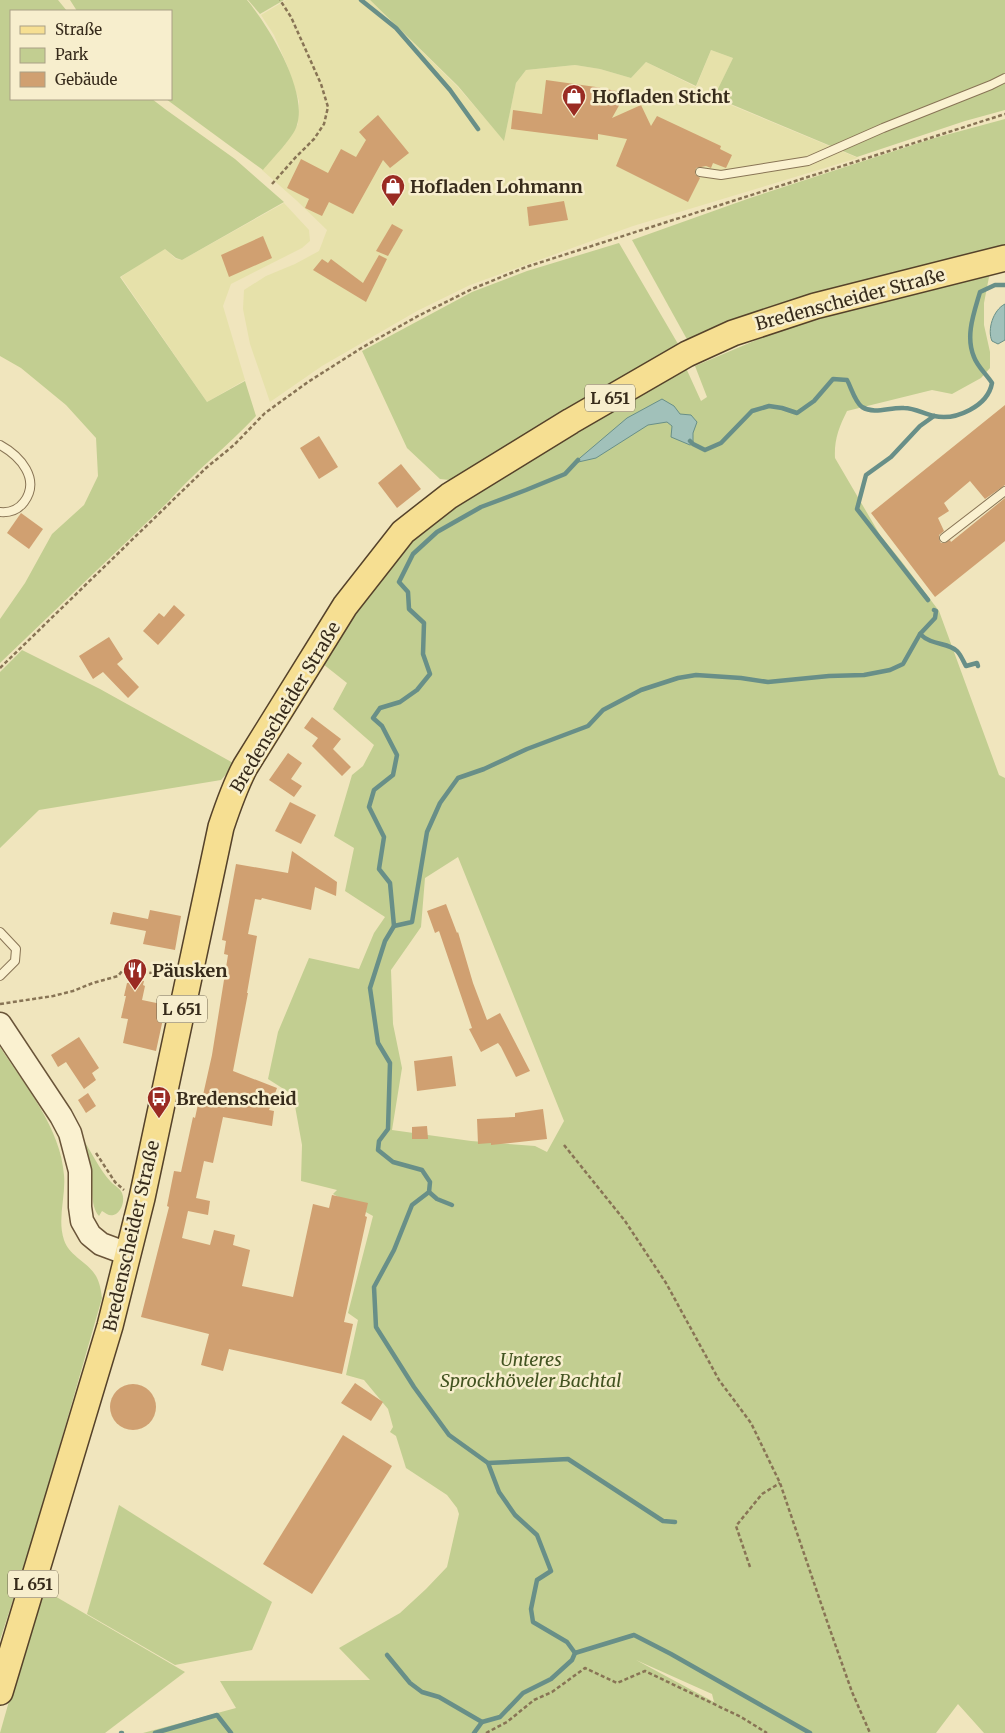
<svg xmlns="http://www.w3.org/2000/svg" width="1005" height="1733" viewBox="0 0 1005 1733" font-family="Merriweather,serif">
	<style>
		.farmland { fill: #e6e1aa }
		.green { fill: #c2ce91; fill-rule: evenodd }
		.water { fill: #a1c1ba; stroke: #688f88 }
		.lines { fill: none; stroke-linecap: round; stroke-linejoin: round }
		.stream { stroke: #688f88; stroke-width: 4.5 }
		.building { fill: #d0a071 }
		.lane-casing { stroke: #887455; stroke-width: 10 }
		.secondary-casing { stroke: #6a5539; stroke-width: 25 }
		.primary-casing { stroke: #55422a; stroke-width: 28 }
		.path { stroke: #887455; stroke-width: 2.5; stroke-dasharray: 4 2.5; stroke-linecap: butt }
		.lane { stroke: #faf1d0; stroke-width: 8 }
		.secondary { stroke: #faf1d0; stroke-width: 22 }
		.primary { stroke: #f6df92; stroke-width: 25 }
		.labels { text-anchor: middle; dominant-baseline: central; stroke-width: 5; stroke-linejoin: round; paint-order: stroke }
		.shield { fill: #f7eecd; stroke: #716650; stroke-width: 1 }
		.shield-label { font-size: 16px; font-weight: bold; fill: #372b1b }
		.poi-label { font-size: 18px; font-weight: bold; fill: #372b1b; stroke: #f7eecd; text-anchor: start }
		.street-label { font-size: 18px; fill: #372b1b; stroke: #f7eecd }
		.park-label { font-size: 18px; font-style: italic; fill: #435421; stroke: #f7eecd }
	</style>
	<rect width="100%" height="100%" fill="#f0e5bd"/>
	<!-- farmland -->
	<g class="farmland">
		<path d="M 286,0 L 370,0 L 457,86 L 504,140 L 516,83 L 526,70 L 575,65 L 600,69 L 631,78 L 646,62 L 696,87 L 711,50 L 733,58 L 714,98 L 858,158 L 633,226 L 470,285 L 417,311 L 322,366 L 270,402 L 250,344 L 243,309 L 244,290 L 266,276 L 295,264 L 319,251 L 327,230 L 296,200 L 262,170 L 284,146 L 298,124 L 299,101 L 287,65 L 274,35 L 261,15 Z"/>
		<path d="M 284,203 L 309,230 L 310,241 L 302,248 L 231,284 L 223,306 L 245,380 L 207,402 L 121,277 L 164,248 L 176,259 L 182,260 Z"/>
	</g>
	<!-- green -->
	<g class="green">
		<path d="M 0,0 L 58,0 L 67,11 L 11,11 L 11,99 L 152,99 L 165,109 L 235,159 L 284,202 L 182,260 L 176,258 L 165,249 L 120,277 L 207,402 L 245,381 L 256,416 C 227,447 194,472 167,503 L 0,663 L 0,619 L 25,583 L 52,534 L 84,505 L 98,476 L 96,438 L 66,405 L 21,368 L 0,356 Z"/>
		<path d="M 70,0 L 247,0 C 268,25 308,90 297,125 C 294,137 272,159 263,170 L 166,99 L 171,99 L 171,11 L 77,11 Z"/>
		<path d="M 248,0 L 284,0 L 260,14 Z"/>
		<path d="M 370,0 L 1005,0 L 1005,110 L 965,121 L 857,157 L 714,97 L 733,58 L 711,50 L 696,86 L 646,62 L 631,78 L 600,69 L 575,65 L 526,70 L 516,83 L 504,141 L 458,86 Z"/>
		<path d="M 1005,119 L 1005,251 L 689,343 L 632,240 L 750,198 L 931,139 Z"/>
		<path d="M 619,243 L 681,349 L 565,411 L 450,480 L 440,479 L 407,448 L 362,351 L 472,292 L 527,271 Z"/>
		<path d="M 988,271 L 989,277 L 984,303 L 984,325 L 990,352 L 990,368 L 981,378 L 952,394 L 932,390 L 847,411 C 839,427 834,440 835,458 L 880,535 L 902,562 L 939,611 L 999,775 L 1005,778 L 1005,1733 L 984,1733 L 958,1704 L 936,1733 L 143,1733 L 236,1708 L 220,1681 L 370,1680 L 339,1648 L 400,1613 L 426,1589 L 447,1567 L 459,1514 L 457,1508 L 447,1495 L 406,1468 L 396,1436 L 390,1432 L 393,1427 L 388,1409 L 364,1380 L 346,1375 L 358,1320 L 348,1313 L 373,1216 L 333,1194 L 337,1190 L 301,1181 L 302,1145 L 293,1095 L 268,1079 L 278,1032 L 309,958 L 359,969 L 374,933 L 385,917 L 345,891 L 354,848 L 334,836 L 352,775 L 363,766 L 374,745 L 333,709 L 347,683 L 323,664 L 375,585 L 430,521 L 523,458 L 686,368 L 701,401 L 707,397 L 695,366 L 785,328 L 908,289 ZM 458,857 L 564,1121 L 547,1152 L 535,1146 L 471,1141 L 392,1130 L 402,1068 L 393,1024 L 391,970 L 421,927 L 425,878 ZM 636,1660 L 712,1694 L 714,1702 Z"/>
		<path d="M 22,650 L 100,689 L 235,764 L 221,780 L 39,810 L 0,848 L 0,672 Z"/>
		<path d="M 0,1047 C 25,1085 61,1129 64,1175 C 66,1196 57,1219 64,1240 C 69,1256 88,1262 96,1276 C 100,1283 101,1291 102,1298 L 34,1535 L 0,1640 Z"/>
		<path d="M 81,1136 C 91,1151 99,1169 111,1182 C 115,1186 120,1188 122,1193 C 125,1200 122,1210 116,1214 C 110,1217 107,1214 102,1211 L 99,1216 C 89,1204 94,1185 91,1170 C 88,1159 84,1148 81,1136 Z"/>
		<path d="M 119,1505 L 272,1602 L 252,1650 L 175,1665 L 87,1614 Z"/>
		<path d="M 41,1588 L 185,1672 L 105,1733 L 0,1733 Z"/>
	</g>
	<!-- water -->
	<g class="water">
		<path d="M 1005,304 L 1005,340 L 998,344 L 992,341 C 987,330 993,310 1005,304 Z"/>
		<path d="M 662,399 L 674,406 L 680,414 L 691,415 L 697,422 L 693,433 L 693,444 L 690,445 L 671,437 L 672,426 L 667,422 L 648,425 L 596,458 L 574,463 L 627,418 Z"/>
	</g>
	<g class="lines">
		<!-- stream -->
		<g class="stream">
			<path d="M 361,0 L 396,28 L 450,90 L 478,129"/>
			<path d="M 690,441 L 693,444 L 705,450 L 721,443 L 752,411 L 769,406 L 782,408 L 797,413 L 814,401 L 833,379 L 847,380 C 851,387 855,402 862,407 C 875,415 889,407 904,408 C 915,408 924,414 934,416 C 956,421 988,406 992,383 C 987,375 977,366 974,357 C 965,336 974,313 980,292 L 995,285 L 1005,285"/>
			<path d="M 928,600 L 857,509 L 866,475 L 891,457 L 920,426 L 934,416"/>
			<path d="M 920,634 C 932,646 948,642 957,651 C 961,655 963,661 966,666 L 977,663 L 978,666"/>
			<path d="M 394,926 L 412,922 L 427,832 L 440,803 L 458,778 L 484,769 L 527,749 L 588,726 L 603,710 L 641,690 L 678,678 L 696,675 L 741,678 L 768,682 L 829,676 L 864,675 L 890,670 L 903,664 L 920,634 L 935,618 L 936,611 L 934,610"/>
			<path d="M 429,1192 L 437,1199 L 452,1205"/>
			<path d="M 488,1463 L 568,1459 L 663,1521 L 675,1522"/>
			<path d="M 575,1653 L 634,1635 L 671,1654 L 810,1733"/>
			<path d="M 387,1655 L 410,1683 L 422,1692 L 439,1697 L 482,1722"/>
			<path d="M 121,1733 L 122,1733"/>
			<path d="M 155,1733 L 217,1715 L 231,1733"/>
			<path d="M 474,1733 L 482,1722 L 500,1717 L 523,1693 L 551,1679 L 572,1660 L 575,1653 L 567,1642 L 533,1622 L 531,1609 L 537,1580 L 551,1571 L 537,1535 L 515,1515 L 499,1492 L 488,1463 L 449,1435 L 414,1387 L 376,1327 L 374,1287 L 394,1250 L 412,1205 L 429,1192 L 430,1182 L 422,1170 L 393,1162 L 378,1150 L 379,1141 L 388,1129 L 390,1063 L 378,1043 L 370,988 L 385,941 L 394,926 L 390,883 L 379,869 L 384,837 L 369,807 L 374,790 L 393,775 L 397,755 L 382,726 L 373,718 L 380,708 L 400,702 L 417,690 L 430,674 L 423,654 L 424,623 L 409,609 L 408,592 L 399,582 L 413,554 L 437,532 L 481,507 L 526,490 L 565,474 L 578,460"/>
		</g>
	</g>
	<!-- building -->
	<g class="building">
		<path d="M 546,80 L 596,87 L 626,93 L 612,118 L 641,105 L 651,126 L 657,116 L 721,146 L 720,149 L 732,155 L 726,168 L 713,163 L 711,168 L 706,166 L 696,168 L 695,174 L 700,178 L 688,202 L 616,166 L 627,139 L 598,134 L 598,140 L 511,129 L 513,110 L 542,114 Z"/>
		<path d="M 378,115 L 409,153 L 390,168 L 383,160 L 353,214 L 329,202 L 322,216 L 305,208 L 309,199 L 287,188 L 301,159 L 328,173 L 341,149 L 356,157 L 366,140 L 359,132 Z"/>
		<path d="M 564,201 L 568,220 L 529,226 L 527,207 Z"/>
		<path d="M 392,224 L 403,230 L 388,256 L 376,251 Z"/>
		<path d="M 263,236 L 272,258 L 229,277 L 221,255 Z"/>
		<path d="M 379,255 L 387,259 L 366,302 L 313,270 L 322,259 L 328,263 L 331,259 L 363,283 Z"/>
		<path d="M 1005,405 L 1005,485 L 985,499 L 970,481 L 944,503 L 949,511 L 938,518 L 944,531 L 939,535 L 939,539 L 941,543 L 945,543 L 950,540 L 951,542 L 1005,498 L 1005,541 L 935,597 L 871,513 Z"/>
		<path d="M 319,436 L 338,467 L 319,479 L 300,448 Z"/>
		<path d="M 401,464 L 421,489 L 397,508 L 378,483 Z"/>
		<path d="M 21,513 L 43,529 L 29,549 L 7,533 Z"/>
		<path d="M 174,605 L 185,615 L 158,645 L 143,631 L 159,613 L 164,617 Z"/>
		<path d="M 109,637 L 123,659 L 117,664 L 139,687 L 128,698 L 103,672 L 93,679 L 79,656 Z"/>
		<path d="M 312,717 L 341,739 L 333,749 L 351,767 L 342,776 L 312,746 L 318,738 L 304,728 Z"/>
		<path d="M 288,753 L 302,763 L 291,779 L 302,786 L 294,797 L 269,780 Z"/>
		<path d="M 290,802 L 316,815 L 301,844 L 275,831 Z"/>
		<path d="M 292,851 L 337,882 L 336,896 L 315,887 L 311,910 L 262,898 L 261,900 L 255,899 L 248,934 L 257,936 L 247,993 L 248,993 L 233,1071 L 277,1088 L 269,1110 L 274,1111 L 272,1126 L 223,1117 L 213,1163 L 204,1161 L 196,1198 L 210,1201 L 208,1215 L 188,1211 L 182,1238 L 210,1245 L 214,1230 L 235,1235 L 233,1245 L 250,1250 L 242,1286 L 293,1297 L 313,1204 L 329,1208 L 332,1195 L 368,1203 L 365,1216 L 367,1217 L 344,1322 L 353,1324 L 342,1374 L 229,1349 L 223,1371 L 201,1365 L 209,1334 L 141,1317 L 169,1207 L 167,1206 L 174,1171 L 181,1172 L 193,1117 L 195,1118 L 200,1095 L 203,1095 L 212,1055 L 228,955 L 224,954 L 226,941 L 222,940 L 236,864 L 288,873 Z"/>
		<path d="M 446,904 L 457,933 L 458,932 L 473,983 L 487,1020 L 500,1013 L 530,1071 L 516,1077 L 501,1047 L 498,1043 L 481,1052 L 469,1029 L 472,1028 L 439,931 L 435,933 L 427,911 Z"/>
		<path d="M 150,910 L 181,916 L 175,950 L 143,944 L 146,931 L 110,924 L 113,912 L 148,919 Z"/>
		<path d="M 131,978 L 144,981 L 143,985 L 145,986 L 142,1000 L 166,1005 L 156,1051 L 123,1043 L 128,1019 L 121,1018 L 126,996 L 124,996 L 127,983 L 130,983 Z"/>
		<path d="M 79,1037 L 99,1068 L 92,1073 L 96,1080 L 84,1089 L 66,1062 L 58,1067 L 51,1055 Z"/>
		<path d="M 452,1056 L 456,1086 L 417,1091 L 414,1061 Z"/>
		<path d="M 88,1093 L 96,1106 L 86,1113 L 78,1100 Z"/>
		<path d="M 543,1109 L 547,1139 L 491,1145 L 491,1143 L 478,1144 L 477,1119 L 515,1117 L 515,1113 Z"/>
		<path d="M 427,1126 L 428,1139 L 412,1139 L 412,1127 Z"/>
		<path d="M 355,1383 L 383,1402 L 371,1421 L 341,1403 Z"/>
		<circle cx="133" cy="1407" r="23"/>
		<path d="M 343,1435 L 392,1466 L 312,1594 L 263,1564 Z"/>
	</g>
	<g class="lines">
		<!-- lane casing -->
		<g class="lane-casing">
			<g id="lane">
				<path d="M 700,172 L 721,175 L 808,161 L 883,128 L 991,85 L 1005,78"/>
				<path d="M 0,445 C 20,456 41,479 24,502 C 18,510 10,513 0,512"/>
				<path d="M 944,538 L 1005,491"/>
				<path d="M 0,932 L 16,949 L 15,961 L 0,976"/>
			</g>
		</g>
		<!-- secondary casing -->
		<g class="secondary-casing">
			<path id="secondary" d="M 0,1024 L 61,1116 L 70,1133 L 80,1171 L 80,1207 L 82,1221 L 90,1235 L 101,1244 L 128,1254"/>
		</g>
		<!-- primary casing -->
		<g class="primary-casing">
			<path id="primary" d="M 0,1692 L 110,1326 L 142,1198 L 221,827 C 228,806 235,786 245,767 L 345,606 L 403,532 L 449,496 L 571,421 L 687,354 L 733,333 L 815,306 L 1005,258"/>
		</g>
		<!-- path -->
		<g class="path">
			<path d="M 272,184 L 295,158 L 314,139 L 324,124 L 328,107 L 321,84 L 304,46 L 291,17 L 280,0"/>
			<path d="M 0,668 L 206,468 L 234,445 L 265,413 L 308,382 L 363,347 L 418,316 L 472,289 L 526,267 L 1005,114"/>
			<path d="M 0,1004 L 53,996 L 73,991 L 93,983 L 118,976 L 123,970 L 170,975"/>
			<path d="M 564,1145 L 625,1221 L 666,1283 L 719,1380 L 751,1423 L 780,1483 L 828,1624 L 852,1692 L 870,1733"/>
			<path d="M 96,1153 L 115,1182 L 124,1190"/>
			<path d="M 750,1567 L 736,1526 L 762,1494 L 780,1483"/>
			<path d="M 486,1733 L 507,1722 L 534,1700 L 552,1692 L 585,1668 L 617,1683 L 645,1671 L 741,1717 L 767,1733"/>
		</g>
		<!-- lane -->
		<use href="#lane" class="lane"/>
		<!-- secondary -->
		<use href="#secondary" class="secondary"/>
		<!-- primary -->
		<use href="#primary" class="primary"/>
	</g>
	<!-- icons -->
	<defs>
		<g id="shop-pin" transform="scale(1.25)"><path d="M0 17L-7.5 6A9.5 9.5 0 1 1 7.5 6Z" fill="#9a2b23" stroke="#f7eecd"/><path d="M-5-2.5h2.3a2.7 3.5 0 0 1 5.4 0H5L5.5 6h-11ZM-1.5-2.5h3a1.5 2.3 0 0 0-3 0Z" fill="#fff"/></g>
		<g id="restaurant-pin" transform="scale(1.25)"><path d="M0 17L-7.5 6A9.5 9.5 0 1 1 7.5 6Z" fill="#9a2b23" stroke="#f7eecd"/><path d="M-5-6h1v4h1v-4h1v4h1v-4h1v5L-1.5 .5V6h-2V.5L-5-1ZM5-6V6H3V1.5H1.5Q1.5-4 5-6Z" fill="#fff"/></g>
		<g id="bus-pin" transform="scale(1.25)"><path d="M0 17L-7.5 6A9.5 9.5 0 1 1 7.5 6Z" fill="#9a2b23" stroke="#f7eecd"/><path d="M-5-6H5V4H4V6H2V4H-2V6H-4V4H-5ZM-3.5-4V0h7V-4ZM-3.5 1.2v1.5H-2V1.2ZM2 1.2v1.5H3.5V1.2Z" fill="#fff"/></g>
	</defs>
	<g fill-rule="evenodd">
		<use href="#shop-pin" x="574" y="96"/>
		<use href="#shop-pin" x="393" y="186"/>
		<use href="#restaurant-pin" x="135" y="970"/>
		<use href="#bus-pin" x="159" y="1098"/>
	</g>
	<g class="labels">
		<!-- shield labels -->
		<g class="shield">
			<rect x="585" y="384.5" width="50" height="27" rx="4"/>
			<rect x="157" y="995.5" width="50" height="27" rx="4"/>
			<rect x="8" y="1570.5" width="50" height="27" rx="4"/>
		</g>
		<g class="shield-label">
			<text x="610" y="398">L 651</text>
			<text x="182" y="1009">L 651</text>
			<text x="33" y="1584">L 651</text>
		</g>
		<!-- poi labels -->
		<g class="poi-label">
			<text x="592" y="96">Hofladen Sticht</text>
			<text x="410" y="186">Hofladen Lohmann</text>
			<text x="152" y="970">Päusken</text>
			<text x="176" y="1098">Bredenscheid</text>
		</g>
		<!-- street labels -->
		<g class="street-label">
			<text transform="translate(850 299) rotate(-15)">Bredenscheider Straße</text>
			<text transform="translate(285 707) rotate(-59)">Bredenscheider Straße</text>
			<text transform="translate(131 1236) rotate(-77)">Bredenscheider Straße</text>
		</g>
		<!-- park labels -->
		<g class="park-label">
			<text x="531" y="1359">Unteres<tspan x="531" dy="21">Sprockhöveler Bachtal</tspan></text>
		</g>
	</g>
	<!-- legend -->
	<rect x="10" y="10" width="162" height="90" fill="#f7eecd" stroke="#aaa086"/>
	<rect x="20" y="26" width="25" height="8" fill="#f6df92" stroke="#aaa086"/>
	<text x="55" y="35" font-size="15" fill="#372b1b">Straße</text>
	<rect x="20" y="48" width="25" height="15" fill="#c2ce91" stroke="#aaa086"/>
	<text x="55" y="60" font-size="15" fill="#372b1b">Park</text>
	<rect x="20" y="72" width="25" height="15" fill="#d0a071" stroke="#aaa086"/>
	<text x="55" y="85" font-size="15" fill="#372b1b">Gebäude</text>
</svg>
